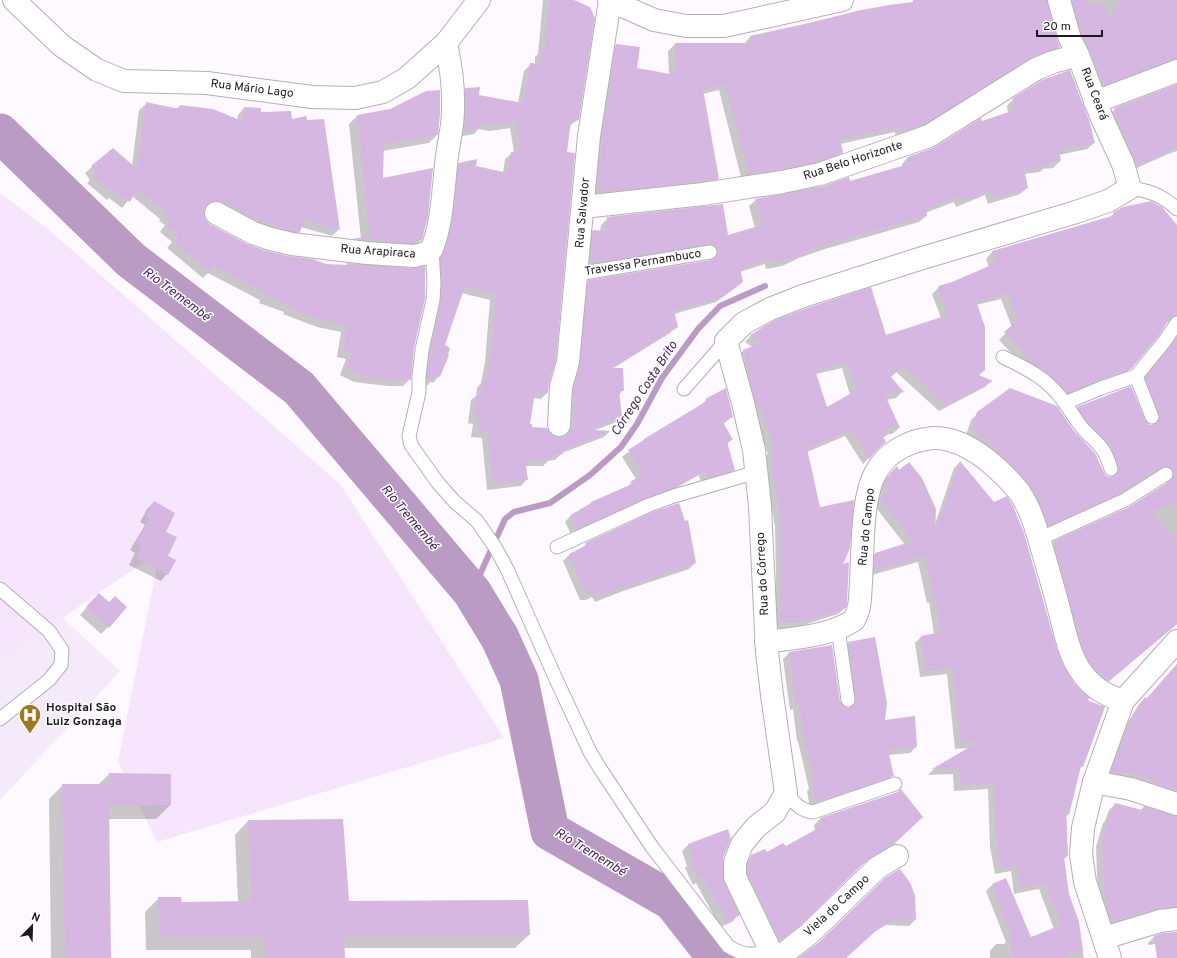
<svg xmlns="http://www.w3.org/2000/svg" width="1177" height="958" viewBox="0 0 1177 958" font-family="Overpass,sans-serif">
	<style>
		.built { fill: #f5eaf9 }
		.green { fill: #f6e5fc }
		.shadow { fill: #0003; fill-rule: evenodd }
		.lines { fill: none; stroke-linecap: round; stroke-linejoin: round }
		.stream { stroke: #b99bc4; stroke-width: 6 }
		.river { stroke: #b99bc4; stroke-width: 39 }
		.building { fill: #d6b7e2; fill-rule: evenodd }
		.service-casing { stroke: #b4afb7; stroke-width: 15 }
		.minor-casing { stroke: #b4afb7; stroke-width: 24 }
		.tertiary-casing { stroke: #b4afb7; stroke-width: 24 }
		.service { stroke: #fff; stroke-width: 13 }
		.minor { stroke: #fff; stroke-width: 22 }
		.tertiary { stroke: #fff; stroke-width: 22 }
		.labels { text-anchor: middle; dominant-baseline: central; stroke-width: 3; stroke-linejoin: round; paint-order: stroke }
		.street-label { font-size: 12px; fill: #1c1a1d; stroke: #fff }
		.poi-label { font-size: 12px; font-weight: bold; fill: #1c1a1d; stroke: #fff; text-anchor: start }
		.water-label { font-size: 13px; font-style: italic; fill: #492256; stroke: #fff }
	</style>
	<rect width="100%" height="100%" fill="#fdf9fe"/>
	<!-- built -->
	<path class="built" d="M 0,560 L 120,671 L 0,800 Z"/>
	<!-- green -->
	<path class="green" d="M 0,193 L 49,230 L 340,484 L 504,738 L 157,842 L 118,761 L 160,551 L 0,661 Z"/>
	<!-- shadow -->
	<g class="shadow">
		<path d="M 543,0 L 571,0 L 578,120 L 569,126 L 566,152 L 547,393 L 541,399 L 533,398 L 529,424 L 531,428 L 558,438 L 564,437 L 568,433 L 569,403 L 582,288 L 589,281 L 711,261 L 712,257 L 584,270 L 587,237 L 593,231 L 600,232 L 601,225 L 608,218 L 728,236 L 755,228 L 749,206 L 756,200 L 849,182 L 902,167 L 902,164 L 908,157 L 936,148 L 981,122 L 1008,113 L 1007,106 L 1013,99 L 1094,143 L 1087,149 L 1059,155 L 1060,161 L 1053,168 L 1043,169 L 1040,172 L 1024,174 L 1027,188 L 1020,194 L 988,204 L 985,195 L 956,207 L 954,202 L 925,213 L 926,216 L 919,222 L 825,249 L 799,258 L 782,266 L 766,269 L 765,264 L 740,272 L 735,288 L 716,302 L 674,314 L 676,326 L 670,333 L 612,369 L 623,390 L 619,395 L 621,416 L 614,423 L 593,431 L 609,432 L 604,437 L 562,453 L 555,460 L 548,461 L 543,466 L 525,466 L 527,479 L 521,486 L 487,490 L 482,438 L 471,437 L 473,424 L 468,423 L 471,400 L 476,396 L 477,388 L 481,383 L 485,362 L 490,300 L 461,293 L 444,346 L 439,376 L 433,383 L 430,382 L 428,385 L 421,385 L 434,265 L 453,170 L 459,163 L 503,173 L 505,159 L 512,153 L 514,152 L 510,128 L 490,131 L 478,129 L 474,134 L 458,137 L 459,96 L 466,89 L 478,96 L 518,103 L 524,71 L 531,64 L 535,64 L 535,57 L 538,54 Z"/>
		<path d="M 920,0 L 1046,0 L 1059,47 L 1052,54 L 1022,65 L 916,131 L 896,138 L 895,132 L 840,144 L 842,152 L 835,159 L 742,181 L 719,90 L 703,94 L 718,179 L 711,185 L 596,199 L 591,190 L 609,52 L 616,45 L 636,69 L 669,75 L 668,51 L 675,44 L 744,44 L 750,37 L 911,3 L 913,1 Z"/>
		<path d="M 1062,0 L 1177,0 L 1177,68 L 1098,91 Z"/>
		<path d="M 1177,85 L 1177,151 L 1168,154 L 1130,171 L 1108,116 L 1115,109 Z"/>
		<path d="M 146,104 L 176,109 L 180,106 L 237,120 L 238,115 L 244,108 L 260,113 L 292,120 L 339,229 L 332,236 L 301,227 L 299,232 L 293,239 L 209,207 L 204,208 L 203,213 L 204,220 L 209,225 L 247,245 L 267,252 L 326,265 L 346,266 L 347,264 L 413,348 L 410,379 L 403,386 L 388,386 L 354,382 L 340,375 L 346,359 L 337,357 L 341,332 L 317,327 L 283,314 L 284,312 L 259,303 L 260,300 L 208,273 L 203,278 L 167,248 L 172,242 L 160,232 L 165,225 L 159,221 L 160,219 L 132,196 L 122,208 L 109,198 L 107,200 L 87,183 L 90,180 L 85,173 L 113,149 L 132,166 L 139,110 Z"/>
		<path d="M 390,110 L 437,135 L 429,143 L 383,151 L 382,179 L 421,240 L 412,248 L 346,246 L 353,240 L 361,239 L 349,124 L 357,116 Z"/>
		<path d="M 1115,213 L 1177,227 L 1177,325 L 1175,322 L 1170,321 L 1166,323 L 1131,368 L 1124,375 L 1061,399 L 1028,371 L 999,340 L 1012,327 L 1001,299 L 976,305 L 978,376 L 991,381 L 985,387 L 939,411 L 896,372 L 890,377 L 902,392 L 896,398 L 886,400 L 899,428 L 892,434 L 887,434 L 883,438 L 869,458 L 863,464 L 845,436 L 807,452 L 820,509 L 841,565 L 845,608 L 838,614 L 794,628 L 774,628 L 776,577 L 775,527 L 765,470 L 768,468 L 764,457 L 768,454 L 752,409 L 737,357 L 743,351 L 752,347 L 745,342 L 752,334 L 885,336 L 941,318 L 932,294 L 939,287 L 952,283 L 989,267 L 986,259 L 992,252 L 1109,218 ZM 842,368 L 850,395 L 826,408 L 816,374 Z"/>
		<path d="M 1177,336 L 1177,624 L 1102,687 L 1091,679 L 1047,549 L 1054,542 L 1130,508 L 1167,484 L 1167,477 L 1163,473 L 1155,473 L 1114,499 L 1042,532 L 967,436 L 967,432 L 971,420 L 978,413 L 1109,478 L 1113,478 L 1113,474 L 1071,414 L 1078,408 L 1151,426 L 1154,425 L 1153,421 L 1139,385 L 1164,355 Z"/>
		<path d="M 706,400 L 732,417 L 723,424 L 731,440 L 726,445 L 733,470 L 727,476 L 701,484 L 699,475 L 667,493 L 571,534 L 565,522 L 571,515 L 591,503 L 625,489 L 636,479 L 622,457 L 644,440 L 700,406 Z"/>
		<path d="M 960,462 L 1061,663 L 1073,684 L 1086,701 L 1082,766 L 1079,769 L 1069,814 L 1065,817 L 1067,856 L 1063,860 L 1068,894 L 1078,922 L 1084,958 L 990,958 L 990,951 L 996,944 L 1004,944 L 1006,942 L 986,891 L 992,885 L 1030,938 L 1054,929 L 1039,889 L 1014,894 L 1011,871 L 995,874 L 990,847 L 988,789 L 954,791 L 953,774 L 928,775 L 933,770 L 971,748 L 955,749 L 947,674 L 920,677 L 915,643 L 922,636 L 934,634 L 929,602 L 927,603 L 918,562 L 868,576 L 869,561 L 875,554 L 905,545 L 874,505 L 875,503 L 881,496 L 878,492 L 884,480 L 897,467 L 935,524 L 954,468 Z"/>
		<path d="M 154,502 L 165,532 L 167,574 L 161,581 L 129,565 L 135,553 L 130,550 L 145,525 L 140,522 L 147,509 Z"/>
		<path d="M 586,544 L 695,563 L 689,569 L 623,591 L 595,602 L 592,597 L 586,600 L 580,600 L 563,561 L 569,555 L 580,550 Z"/>
		<path d="M 92,601 L 109,603 L 108,627 L 101,634 L 80,615 Z"/>
		<path d="M 848,643 L 884,721 L 916,747 L 910,753 L 888,755 L 892,776 L 886,782 L 810,808 L 807,791 L 809,789 L 798,741 L 797,741 L 793,709 L 790,710 L 783,659 L 789,653 L 844,708 L 850,709 L 842,649 Z"/>
		<path d="M 1177,664 L 1177,800 L 1105,779 L 1122,732 L 1139,704 L 1145,698 L 1147,699 Z"/>
		<path d="M 109,774 L 170,805 L 156,819 L 108,819 L 109,958 L 51,958 L 49,799 L 63,785 L 98,785 Z"/>
		<path d="M 1115,804 L 1140,811 L 1144,807 L 1177,817 L 1177,915 L 1108,927 L 1098,901 L 1096,847 L 1103,823 L 1105,821 L 1109,810 Z"/>
		<path d="M 820,819 L 895,844 L 889,849 L 884,851 L 861,865 L 793,930 L 773,946 L 742,881 L 745,862 L 752,856 L 785,848 L 815,831 L 814,825 Z"/>
		<path d="M 248,821 L 348,902 L 529,935 L 515,948 L 344,948 L 344,958 L 251,958 L 251,950 L 146,950 L 145,912 L 159,898 L 181,903 L 238,903 L 235,835 Z"/>
		<path d="M 728,831 L 722,858 L 722,878 L 738,915 L 732,922 L 720,927 L 696,883 L 693,885 L 685,868 L 687,866 L 682,851 L 688,845 Z"/>
		<path d="M 914,896 L 915,920 L 909,926 L 886,925 L 871,934 L 845,958 L 800,958 Z"/>
		<path d="M 1177,933 L 1177,941 L 1148,945 L 1148,943 L 1154,937 Z"/>
	</g>
	<g class="lines">
		<!-- stream -->
		<path class="stream" d="M 472,592 L 505,519 L 514,512 L 550,503 L 590,475 L 621,447 L 637,424 L 662,378 L 698,329 L 720,306 L 765,286"/>
		<!-- river -->
		<path class="river" d="M 0,133 L 131,260 L 299,388 L 472,592 L 500,638 L 519,680 L 550,831 L 672,901 L 717,958"/>
	</g>
	<!-- building -->
	<g class="building">
		<path d="M 549,0 L 574,0 L 590,7 L 595,18 L 579,120 L 571,121 L 567,152 L 575,153 L 556,360 L 549,384 L 548,393 L 535,392 L 530,424 L 532,424 L 532,427 L 547,428 L 552,435 L 558,437 L 565,436 L 570,429 L 574,429 L 575,397 L 573,397 L 573,389 L 580,363 L 588,280 L 711,260 L 715,258 L 718,254 L 718,250 L 716,247 L 709,244 L 590,264 L 593,230 L 606,231 L 607,217 L 723,204 L 728,235 L 762,225 L 755,199 L 823,186 L 849,177 L 850,181 L 909,164 L 908,157 L 935,147 L 981,118 L 982,121 L 1015,110 L 1013,98 L 1042,80 L 1070,70 L 1089,120 L 1095,143 L 1059,150 L 1061,161 L 1047,163 L 1047,166 L 1024,168 L 1028,188 L 995,198 L 991,190 L 963,201 L 961,196 L 926,209 L 927,216 L 833,242 L 805,252 L 805,253 L 790,259 L 773,263 L 771,258 L 740,268 L 743,282 L 724,296 L 674,310 L 678,327 L 611,368 L 623,368 L 624,391 L 619,391 L 622,416 L 593,428 L 594,430 L 611,431 L 563,450 L 563,454 L 551,455 L 551,459 L 525,460 L 528,480 L 493,484 L 488,432 L 478,430 L 479,417 L 474,417 L 477,393 L 481,393 L 483,380 L 486,381 L 491,354 L 496,294 L 465,286 L 445,345 L 450,348 L 448,354 L 449,355 L 440,377 L 437,376 L 435,379 L 427,379 L 430,351 L 441,300 L 442,283 L 440,257 L 444,253 L 447,243 L 452,221 L 459,163 L 477,159 L 476,166 L 508,173 L 511,152 L 521,150 L 516,122 L 497,125 L 482,123 L 482,128 L 464,131 L 466,105 L 465,88 L 480,87 L 479,95 L 523,103 L 530,63 L 541,64 L 542,49 L 544,49 Z"/>
		<path d="M 913,0 L 1047,0 L 1057,39 L 1060,47 L 1029,58 L 924,125 L 903,132 L 902,126 L 840,139 L 843,153 L 817,162 L 749,174 L 725,84 L 703,89 L 719,179 L 603,192 L 597,183 L 600,156 L 601,156 L 602,135 L 616,44 L 640,47 L 637,68 L 676,75 L 675,43 L 751,43 L 750,36 L 809,23 L 861,10 L 889,5 L 913,2 Z"/>
		<path d="M 1072,0 L 1089,0 L 1091,6 L 1103,3 L 1109,19 L 1122,0 L 1177,0 L 1177,59 L 1173,59 L 1104,85 L 1086,40 L 1085,40 L 1081,32 Z"/>
		<path d="M 1177,84 L 1177,147 L 1137,165 L 1114,108 Z"/>
		<path d="M 440,90 L 440,114 L 438,135 L 384,144 L 383,178 L 433,168 L 428,216 L 422,240 L 413,243 L 352,239 L 370,236 L 357,115 L 390,109 L 426,91 Z"/>
		<path d="M 146,102 L 179,109 L 180,105 L 213,109 L 242,121 L 244,107 L 261,108 L 261,112 L 291,111 L 292,119 L 306,116 L 307,120 L 324,119 L 340,230 L 304,220 L 300,232 L 294,232 L 258,221 L 222,202 L 216,201 L 210,202 L 205,207 L 204,213 L 205,219 L 210,224 L 247,244 L 267,251 L 289,256 L 313,259 L 326,264 L 347,265 L 347,263 L 413,268 L 425,266 L 425,299 L 414,348 L 411,380 L 395,380 L 362,375 L 346,368 L 352,353 L 343,350 L 347,326 L 324,320 L 289,308 L 290,305 L 265,296 L 266,293 L 214,266 L 210,272 L 173,241 L 178,234 L 166,225 L 171,218 L 165,214 L 166,212 L 137,189 L 130,202 L 116,192 L 114,194 L 93,176 L 96,173 L 91,166 L 113,148 L 137,169 Z"/>
		<path d="M 1151,201 L 1162,207 L 1177,225 L 1177,315 L 1170,318 L 1158,337 L 1131,369 L 1098,380 L 1068,393 L 1050,375 L 1035,365 L 1004,332 L 1018,320 L 1008,293 L 976,301 L 985,327 L 985,370 L 979,375 L 993,381 L 945,405 L 903,366 L 891,377 L 904,392 L 885,395 L 900,428 L 883,428 L 888,435 L 883,437 L 886,442 L 877,450 L 869,459 L 852,430 L 807,448 L 820,507 L 854,500 L 850,548 L 843,564 L 849,562 L 847,603 L 846,608 L 802,622 L 780,622 L 782,570 L 781,520 L 771,463 L 774,461 L 770,450 L 775,448 L 759,404 L 756,405 L 749,378 L 751,378 L 744,357 L 746,357 L 743,350 L 761,343 L 750,335 L 775,320 L 807,308 L 871,287 L 886,335 L 948,315 L 938,286 L 952,282 L 996,263 L 992,251 L 1112,216 L 1114,212 L 1123,207 ZM 848,362 L 857,390 L 827,407 L 815,370 Z"/>
		<path d="M 1177,337 L 1177,503 L 1151,512 L 1177,542 L 1177,624 L 1109,681 L 1094,668 L 1084,652 L 1053,541 L 1129,507 L 1170,481 L 1173,477 L 1173,470 L 1169,467 L 1162,467 L 1121,493 L 1048,526 L 1039,502 L 1030,486 L 1017,470 L 989,444 L 993,441 L 982,438 L 973,430 L 973,425 L 977,412 L 1010,388 L 1057,406 L 1074,431 L 1095,453 L 1105,475 L 1109,477 L 1114,476 L 1119,471 L 1119,467 L 1112,449 L 1105,439 L 1089,424 L 1077,407 L 1131,386 L 1145,420 L 1150,425 L 1155,424 L 1158,422 L 1160,414 L 1145,377 Z"/>
		<path d="M 726,388 L 733,417 L 723,422 L 733,440 L 727,442 L 735,470 L 708,478 L 705,470 L 675,487 L 646,498 L 578,529 L 571,515 L 591,504 L 591,502 L 632,484 L 630,482 L 643,474 L 628,450 L 644,440 L 644,439 L 707,401 L 705,399 Z"/>
		<path d="M 960,461 L 994,502 L 1007,496 L 1013,506 L 1024,533 L 1056,646 L 1062,662 L 1074,683 L 1090,698 L 1087,700 L 1105,707 L 1083,767 L 1081,766 L 1069,815 L 1066,807 L 1068,856 L 1064,857 L 1069,894 L 1079,922 L 1083,950 L 1067,955 L 1068,958 L 1013,958 L 1009,938 L 1012,937 L 992,884 L 1006,878 L 1031,937 L 1061,925 L 1046,883 L 1021,888 L 1017,866 L 1001,868 L 996,840 L 994,783 L 960,785 L 959,768 L 932,769 L 980,741 L 961,743 L 953,668 L 926,671 L 921,636 L 941,632 L 935,597 L 934,597 L 924,556 L 874,570 L 875,553 L 913,541 L 880,498 L 881,495 L 890,493 L 884,485 L 891,472 L 897,466 L 899,470 L 909,462 L 922,478 L 936,509 L 935,533 Z"/>
		<path d="M 154,501 L 175,513 L 166,532 L 177,537 L 168,556 L 176,560 L 168,575 L 135,558 L 141,546 L 136,543 L 150,518 L 146,515 Z"/>
		<path d="M 679,503 L 685,521 L 688,520 L 696,563 L 630,585 L 601,596 L 599,592 L 593,594 L 586,594 L 569,554 L 587,545 L 585,543 L 652,512 Z"/>
		<path d="M 99,593 L 109,602 L 115,596 L 127,607 L 109,628 L 86,607 Z"/>
		<path d="M 875,637 L 887,703 L 885,720 L 915,716 L 917,747 L 888,750 L 894,776 L 816,802 L 812,784 L 815,783 L 804,735 L 803,735 L 799,704 L 796,704 L 789,652 L 832,645 L 840,701 L 845,707 L 849,708 L 855,703 L 856,699 L 848,642 Z"/>
		<path d="M 1177,664 L 1177,791 L 1154,783 L 1155,780 L 1121,771 L 1120,774 L 1111,772 L 1128,725 L 1145,697 L 1147,698 Z"/>
		<path d="M 109,773 L 171,774 L 171,805 L 109,806 L 111,958 L 65,958 L 62,784 L 109,784 Z"/>
		<path d="M 901,789 L 923,817 L 895,843 L 896,844 L 891,845 L 868,859 L 801,925 L 780,941 L 748,874 L 748,864 L 751,855 L 765,849 L 767,852 L 783,843 L 786,846 L 822,826 L 820,818 L 898,792 Z"/>
		<path d="M 1115,803 L 1142,810 L 1144,806 L 1177,816 L 1177,907 L 1149,910 L 1115,921 L 1111,920 L 1106,905 L 1109,904 L 1104,894 L 1102,840 L 1109,816 L 1110,816 Z"/>
		<path d="M 343,819 L 349,901 L 528,900 L 530,935 L 344,935 L 345,958 L 265,958 L 265,937 L 159,937 L 158,897 L 181,897 L 182,902 L 252,901 L 248,820 Z"/>
		<path d="M 728,829 L 731,839 L 723,858 L 723,877 L 740,915 L 727,922 L 703,877 L 699,879 L 690,861 L 693,859 L 688,844 Z"/>
		<path d="M 900,869 L 911,884 L 915,896 L 916,920 L 893,919 L 879,928 L 846,958 L 798,958 L 818,943 L 885,878 Z"/>
		<path d="M 1177,932 L 1177,958 L 1157,958 L 1154,936 L 1163,933 Z"/>
	</g>
	<g class="lines">
		<!-- service casing -->
		<g class="service-casing">
			<g id="service">
				<path d="M 1130,188 C 1150,191 1162,195 1177,209"/>
				<path d="M 432,249 L 434,283 L 433,300 L 422,350 L 419,376 L 419,392 L 409,436 L 411,445 L 438,483 L 455,502 L 477,521 L 495,547 L 507,569 L 555,677 L 590,752 L 601,770 L 652,847 L 728,946 C 745,957 751,955 771,951"/>
				<path d="M 577,274 L 710,252"/>
				<path d="M 1003,357 C 1030,370 1048,379 1065,403 L 1101,388 L 1136,376 L 1164,342 L 1177,323"/>
				<path d="M 1136,376 L 1152,417"/>
				<path d="M 684,389 L 726,341"/>
				<path d="M 1065,403 C 1072,413 1078,424 1086,432 C 1101,446 1105,449 1111,469"/>
				<path d="M 1039,539 L 1125,500 L 1166,474"/>
				<path d="M 557,547 L 649,505 L 674,496 L 757,472"/>
				<path d="M 0,589 L 49,631 L 62,650 L 61,665 L 49,680 L 0,719"/>
				<path d="M 838,628 L 848,700"/>
				<path d="M 786,793 C 794,802 800,811 813,812 L 895,784"/>
			</g>
		</g>
		<!-- minor casing -->
		<g class="minor-casing">
			<g id="minor">
				<path d="M 1095,102 L 1177,71"/>
				<path d="M 583,207 L 703,194 L 782,182 L 820,174 L 929,136 L 1036,69 L 1053,62 L 1078,55"/>
				<path d="M 216,213 L 253,233 L 271,239 L 292,244 L 367,253 L 414,256 L 423,254 L 432,249 C 442,222 443,194 446,165 C 447,152 450,139 452,125 C 455,98 452,70 446,43"/>
				<path d="M 559,425 L 561,387 L 568,362 L 589,136 L 610,0"/>
				<path d="M 766,642 C 794,638 831,636 854,620 C 861,608 860,595 861,582 C 863,551 861,498 876,472 C 887,451 911,440 933,438 C 953,437 971,448 986,459 C 998,469 1010,480 1020,493 C 1032,511 1037,532 1043,552 C 1049,573 1055,593 1060,613 C 1065,632 1069,654 1080,670 C 1091,687 1105,695 1123,701"/>
				<path d="M 1094,782 L 1131,789 L 1177,804"/>
				<path d="M 1104,938 L 1160,921 L 1177,919"/>
				<path d="M 774,958 L 735,877 L 735,862 L 742,844 L 756,827 L 775,812 L 786,793 L 772,695 L 767,652 L 760,506 L 754,450 L 743,403 L 726,341 L 744,323 L 770,309 L 803,296 L 916,260 L 1076,212 L 1108,201 L 1130,188 L 1123,164 L 1101,116 L 1080,60 L 1069,36 L 1059,0"/>
				<path d="M 778,958 L 809,934 L 877,868 L 897,856"/>
				<path d="M 1110,958 L 1085,882 L 1081,854 L 1083,828 L 1094,782 L 1123,701 L 1177,641"/>
			</g>
		</g>
		<!-- tertiary casing -->
		<g class="tertiary-casing">
			<g id="tertiary">
				<path d="M 14,0 L 62,46 L 97,70 L 124,81 L 207,83 L 312,97 L 355,98 L 383,92 L 407,78 L 446,43 L 479,0"/>
				<path d="M 609,0 L 654,20 L 686,26 L 724,26 L 842,0"/>
			</g>
		</g>
		<!-- service -->
		<use href="#service" class="service"/>
		<!-- minor -->
		<use href="#minor" class="minor"/>
		<!-- tertiary -->
		<use href="#tertiary" class="tertiary"/>
	</g>
	<!-- icons -->
	<defs>
		<g id="hospital-pin" transform="scale(1.15)"><path d="M0 17L-7.5 6A9.5 9.5 0 1 1 7.5 6Z" fill="#9c7924" stroke="#fff"/><path d="M-5-5h3v3.5h4V-5h3V5h-3V1.5h-4V5h-3Z" fill="#fff"/></g>
	</defs>
	<g fill-rule="evenodd">
		<use href="#hospital-pin" x="30" y="715"/>
	</g>
	<g class="labels">
		<!-- street labels -->
		<g class="street-label">
			<text transform="translate(252 89) rotate(7)">Rua Mário Lago</text>
			<text transform="translate(1094 94) rotate(69)">Rua Ceará</text>
			<text transform="translate(853 161) rotate(-18)">Rua Belo Horizonte</text>
			<text transform="translate(583 213) rotate(-85)">Rua Salvador</text>
			<text transform="translate(378 252) rotate(4)">Rua Arapiraca</text>
			<text transform="translate(643 263) rotate(-9)">Travessa Pernambuco</text>
			<text transform="translate(867 527) rotate(-84)">Rua do Campo</text>
			<text transform="translate(763 574) rotate(-93)">Rua do Córrego</text>
			<text transform="translate(837 906) rotate(-43)">Viela do Campo</text>
		</g>
		<!-- poi labels -->
		<g class="poi-label">
			<text x="46" y="708">Hospital São<tspan x="46" dy="14">Luiz Gonzaga</tspan></text>
		</g>
		<!-- water labels -->
		<g class="water-label">
			<text transform="translate(176 295) rotate(37)">Rio Tremembé</text>
			<text transform="translate(645 389) rotate(-57)">Córrego Costa Brito</text>
			<text transform="translate(409 518) rotate(50)">Rio Tremembé</text>
			<text transform="translate(590 853) rotate(31)">Rio Tremembé</text>
		</g>
	</g>
	<!-- north arrow -->
	<g transform="translate(32 926) rotate(23)" stroke="#ffffff" stroke-width="3" paint-order="stroke">
	<path d="M0-3L7 15L0 10L-7 15Z" fill="#1c1a1d"/>
	<text y="-6" font-size="11" font-weight="bold" text-anchor="middle" fill="#1c1a1d">N</text>
	</g>
	<!-- scale -->
	<path d="M1037 30v6h65v-6" fill="none" stroke="#1c1a1d" stroke-width="2"/>
	<text x="1043" y="30" font-size="12" fill="#1c1a1d" stroke="#ffffff" stroke-width="3" paint-order="stroke">20 m</text>
</svg>
